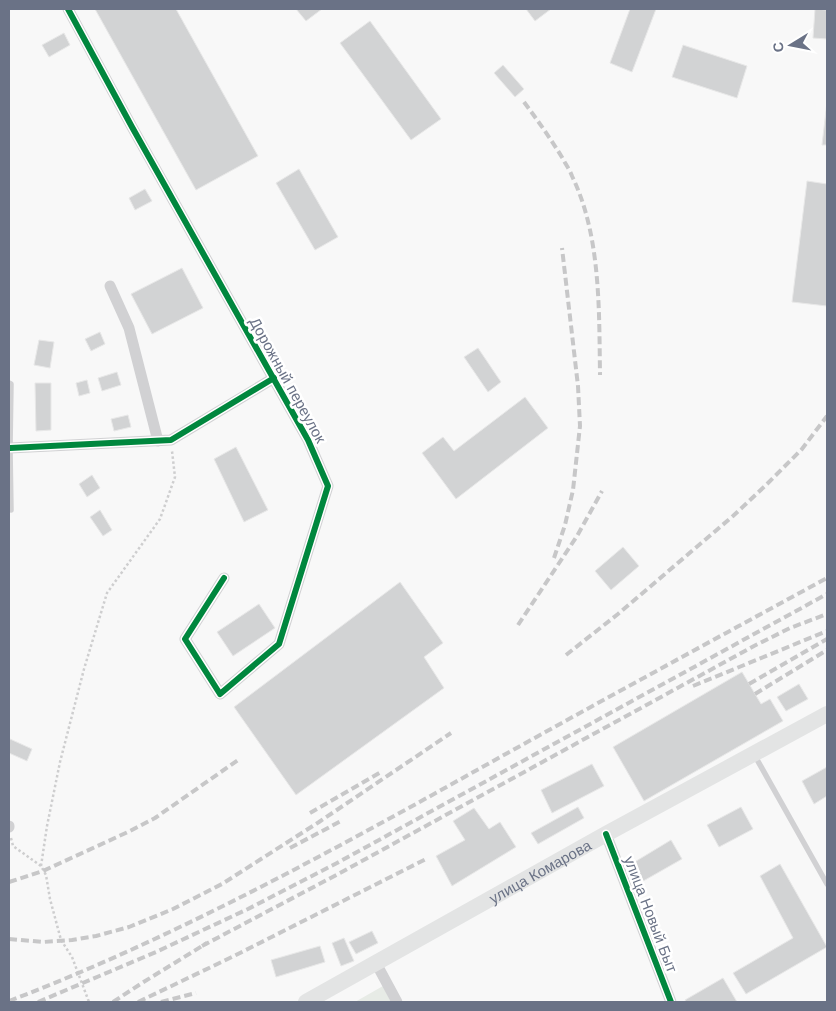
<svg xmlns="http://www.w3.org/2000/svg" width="836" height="1011" viewBox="0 0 836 1011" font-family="Arial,sans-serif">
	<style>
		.green { fill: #e7ebe6 }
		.building { fill: #d2d3d4; stroke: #e8e8e8 }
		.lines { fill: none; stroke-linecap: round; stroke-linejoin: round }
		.path { stroke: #cececf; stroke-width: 2.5; stroke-dasharray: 2.5 2.5; stroke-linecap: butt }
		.lane { stroke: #d1d1d3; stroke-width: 5.5 }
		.street { stroke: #d1d1d3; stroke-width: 11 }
		.secondary { stroke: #e3e4e4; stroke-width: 16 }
		.rail { stroke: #c7c7c8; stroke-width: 4; stroke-dasharray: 8 4; stroke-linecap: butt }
		.cycleway-casing { stroke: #fff; stroke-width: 9 }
		.cycleway { stroke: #00873e; stroke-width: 6 }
		.labels { text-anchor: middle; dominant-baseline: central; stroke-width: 5; stroke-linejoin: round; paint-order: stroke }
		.street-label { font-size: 15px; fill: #6a7286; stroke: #fff }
	</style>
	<rect width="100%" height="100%" fill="#f8f8f8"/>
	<!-- green -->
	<path class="green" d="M 383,986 L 391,1002 L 355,1002 Z"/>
	<!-- building -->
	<g class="building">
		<path d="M 95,9 L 176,9 L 258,156 L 196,190 Z"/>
		<path d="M 296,9 L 322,9 L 306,21 Z"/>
		<path d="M 526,9 L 551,9 L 535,21 Z"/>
		<path d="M 630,9 L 656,9 L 632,72 L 610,63 Z"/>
		<path d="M 815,9 L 827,10 L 827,39 L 813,38 Z"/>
		<path d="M 370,21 L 441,119 L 411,140 L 340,43 Z"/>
		<path d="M 64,33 L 70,45 L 49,57 L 42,45 Z"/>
		<path d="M 683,45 L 747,66 L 737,98 L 672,77 Z"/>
		<path d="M 503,65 L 524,89 L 515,97 L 494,73 Z"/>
		<path d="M 827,102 L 827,145 L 822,145 Z"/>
		<path d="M 299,169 L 338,237 L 315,250 L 276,183 Z"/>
		<path d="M 807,181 L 827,184 L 827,306 L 792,302 Z"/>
		<path d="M 145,189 L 152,201 L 135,210 L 129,198 Z"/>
		<path d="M 182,268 L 203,308 L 152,334 L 131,294 Z"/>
		<path d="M 100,332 L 105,344 L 91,351 L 85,339 Z"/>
		<path d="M 39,340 L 54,342 L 50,368 L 34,365 Z"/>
		<path d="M 478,348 L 501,382 L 488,392 L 464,357 Z"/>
		<path d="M 117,372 L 121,385 L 102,391 L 98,378 Z"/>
		<path d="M 87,380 L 90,393 L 79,396 L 76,383 Z"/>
		<path d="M 35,383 L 51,383 L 51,430 L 36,431 Z"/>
		<path d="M 525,397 L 548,428 L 456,499 L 422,453 L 443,437 L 454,451 Z"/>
		<path d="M 128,415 L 131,427 L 114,431 L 111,419 Z"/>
		<path d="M 236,447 L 268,510 L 244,522 L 214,459 Z"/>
		<path d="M 92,475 L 100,488 L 87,497 L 79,484 Z"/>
		<path d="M 100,510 L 112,530 L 103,536 L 90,517 Z"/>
		<path d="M 623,547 L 639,566 L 611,590 L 595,571 Z"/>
		<path d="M 400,582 L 443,643 L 424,657 L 444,688 L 296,795 L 234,707 Z"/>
		<path d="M 259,604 L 275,628 L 233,656 L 217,632 Z"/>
		<path d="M 742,672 L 761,704 L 770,699 L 783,721 L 644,801 L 613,747 Z"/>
		<path d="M 799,684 L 808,699 L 786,711 L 777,697 Z"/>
		<path d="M 10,739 L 32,749 L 27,761 L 9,753 L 9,743 Z"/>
		<path d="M 592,764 L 604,786 L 552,813 L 541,790 Z"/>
		<path d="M 827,767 L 827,796 L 814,804 L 802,781 Z"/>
		<path d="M 578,807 L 584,818 L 538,844 L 531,833 Z"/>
		<path d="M 741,807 L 753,829 L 719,847 L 707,825 Z"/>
		<path d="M 474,808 L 489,829 L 500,822 L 516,847 L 452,886 L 436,856 L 465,840 L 453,821 Z"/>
		<path d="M 671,840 L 682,859 L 638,884 L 628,866 Z"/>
		<path d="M 780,864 L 827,947 L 746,994 L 733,973 L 793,938 L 760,876 Z"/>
		<path d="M 372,931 L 378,943 L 356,954 L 349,942 Z"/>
		<path d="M 344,938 L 354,961 L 341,966 L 332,943 Z"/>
		<path d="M 320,946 L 325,962 L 276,977 L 271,960 Z"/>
		<path d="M 723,978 L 737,1002 L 686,1002 L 685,1000 Z"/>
	</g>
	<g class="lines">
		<!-- path -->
		<g class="path">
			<path d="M 11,838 L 13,846 L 41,866 L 46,875 L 50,899 L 61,940 L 72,957 L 89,1002"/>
			<path d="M 41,866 L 47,826 L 60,762 L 84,669 L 107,593 L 160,519 L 175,477 L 172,451"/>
		</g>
		<!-- lane -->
		<g class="lane">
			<path d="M 9,383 L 11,384 L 10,448 L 11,510"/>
			<path d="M 755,756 L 827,884"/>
		</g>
		<!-- street -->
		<g class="street">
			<path d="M 68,9 L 132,127 L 308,440 L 328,486 L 279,644 L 220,694 L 185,639 L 224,578"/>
			<path d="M 110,286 L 129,328 L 158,441"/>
			<path d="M 10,448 L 171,440 L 274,378"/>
			<path d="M 9,826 L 9,827"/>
			<path d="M 606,834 L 671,1002"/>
			<path d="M 376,963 L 397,1002"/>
		</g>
		<!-- secondary -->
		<path class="secondary" id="s1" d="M 306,1002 L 606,834 L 827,714"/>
		<!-- rail -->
		<g class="rail">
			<path d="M 524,102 C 538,121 551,139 563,159 C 566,165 570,170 572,176 C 601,236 599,310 600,375"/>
			<path d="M 554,558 L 565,525 L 573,490 L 580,426 L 578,386 L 562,248"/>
			<path d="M 518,625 L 577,536 L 602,491"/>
			<path d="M 566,655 L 618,614 L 733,516 L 765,486 L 802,449 L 827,416"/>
			<path d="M 749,684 L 827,639"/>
			<path d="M 693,686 L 827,631"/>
			<path d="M 755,694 L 827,650"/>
			<path d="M 310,813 L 381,772"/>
			<path d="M 290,848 L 341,821"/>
			<path d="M 9,882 L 43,871 L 130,831 L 155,818 L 238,760"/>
			<path d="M 9,939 L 43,942 L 72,940 L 96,936 L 129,927 L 173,909 L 222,884 L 319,822 L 451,733"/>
			<path d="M 202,946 L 340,873 L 754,646 L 790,628 L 827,614"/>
			<path d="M 9,1001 C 174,938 332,851 486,765 C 599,702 713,640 827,578"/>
			<path d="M 38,1002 L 156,952 L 248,909 L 337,863 L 827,594"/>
			<path d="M 113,1002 L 142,983 L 207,943"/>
			<path d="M 138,1002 L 234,956 L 428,858"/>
			<path d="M 161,1002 L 196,993"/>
		</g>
		<!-- cycleway casing -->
		<g class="cycleway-casing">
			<g id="cycleway">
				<path d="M 68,9 L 132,127 L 308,440 L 328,486 L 279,644 L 220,694 L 185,639 L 224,578"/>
				<path d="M 10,448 L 171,440 L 274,378"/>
				<path d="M 606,834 L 671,1002"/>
			</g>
		</g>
		<!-- cycleway -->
		<use href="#cycleway" class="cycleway"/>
	</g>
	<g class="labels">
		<!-- street labels -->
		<g class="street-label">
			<text transform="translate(288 380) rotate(61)">Дорожный переулок</text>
			<text stroke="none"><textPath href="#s1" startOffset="268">улица Комарова</textPath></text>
			<text transform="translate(651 914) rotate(69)">улица Новый Быт</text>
		</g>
	</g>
	<!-- border -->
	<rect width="836" height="1011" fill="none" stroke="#6a7286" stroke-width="20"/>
	<!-- north arrow -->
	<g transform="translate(791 45) rotate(260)" stroke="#ffffff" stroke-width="4" paint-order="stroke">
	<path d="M0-4L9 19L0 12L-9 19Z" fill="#6a7286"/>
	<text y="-8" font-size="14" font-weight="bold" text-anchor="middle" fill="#6a7286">С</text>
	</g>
</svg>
